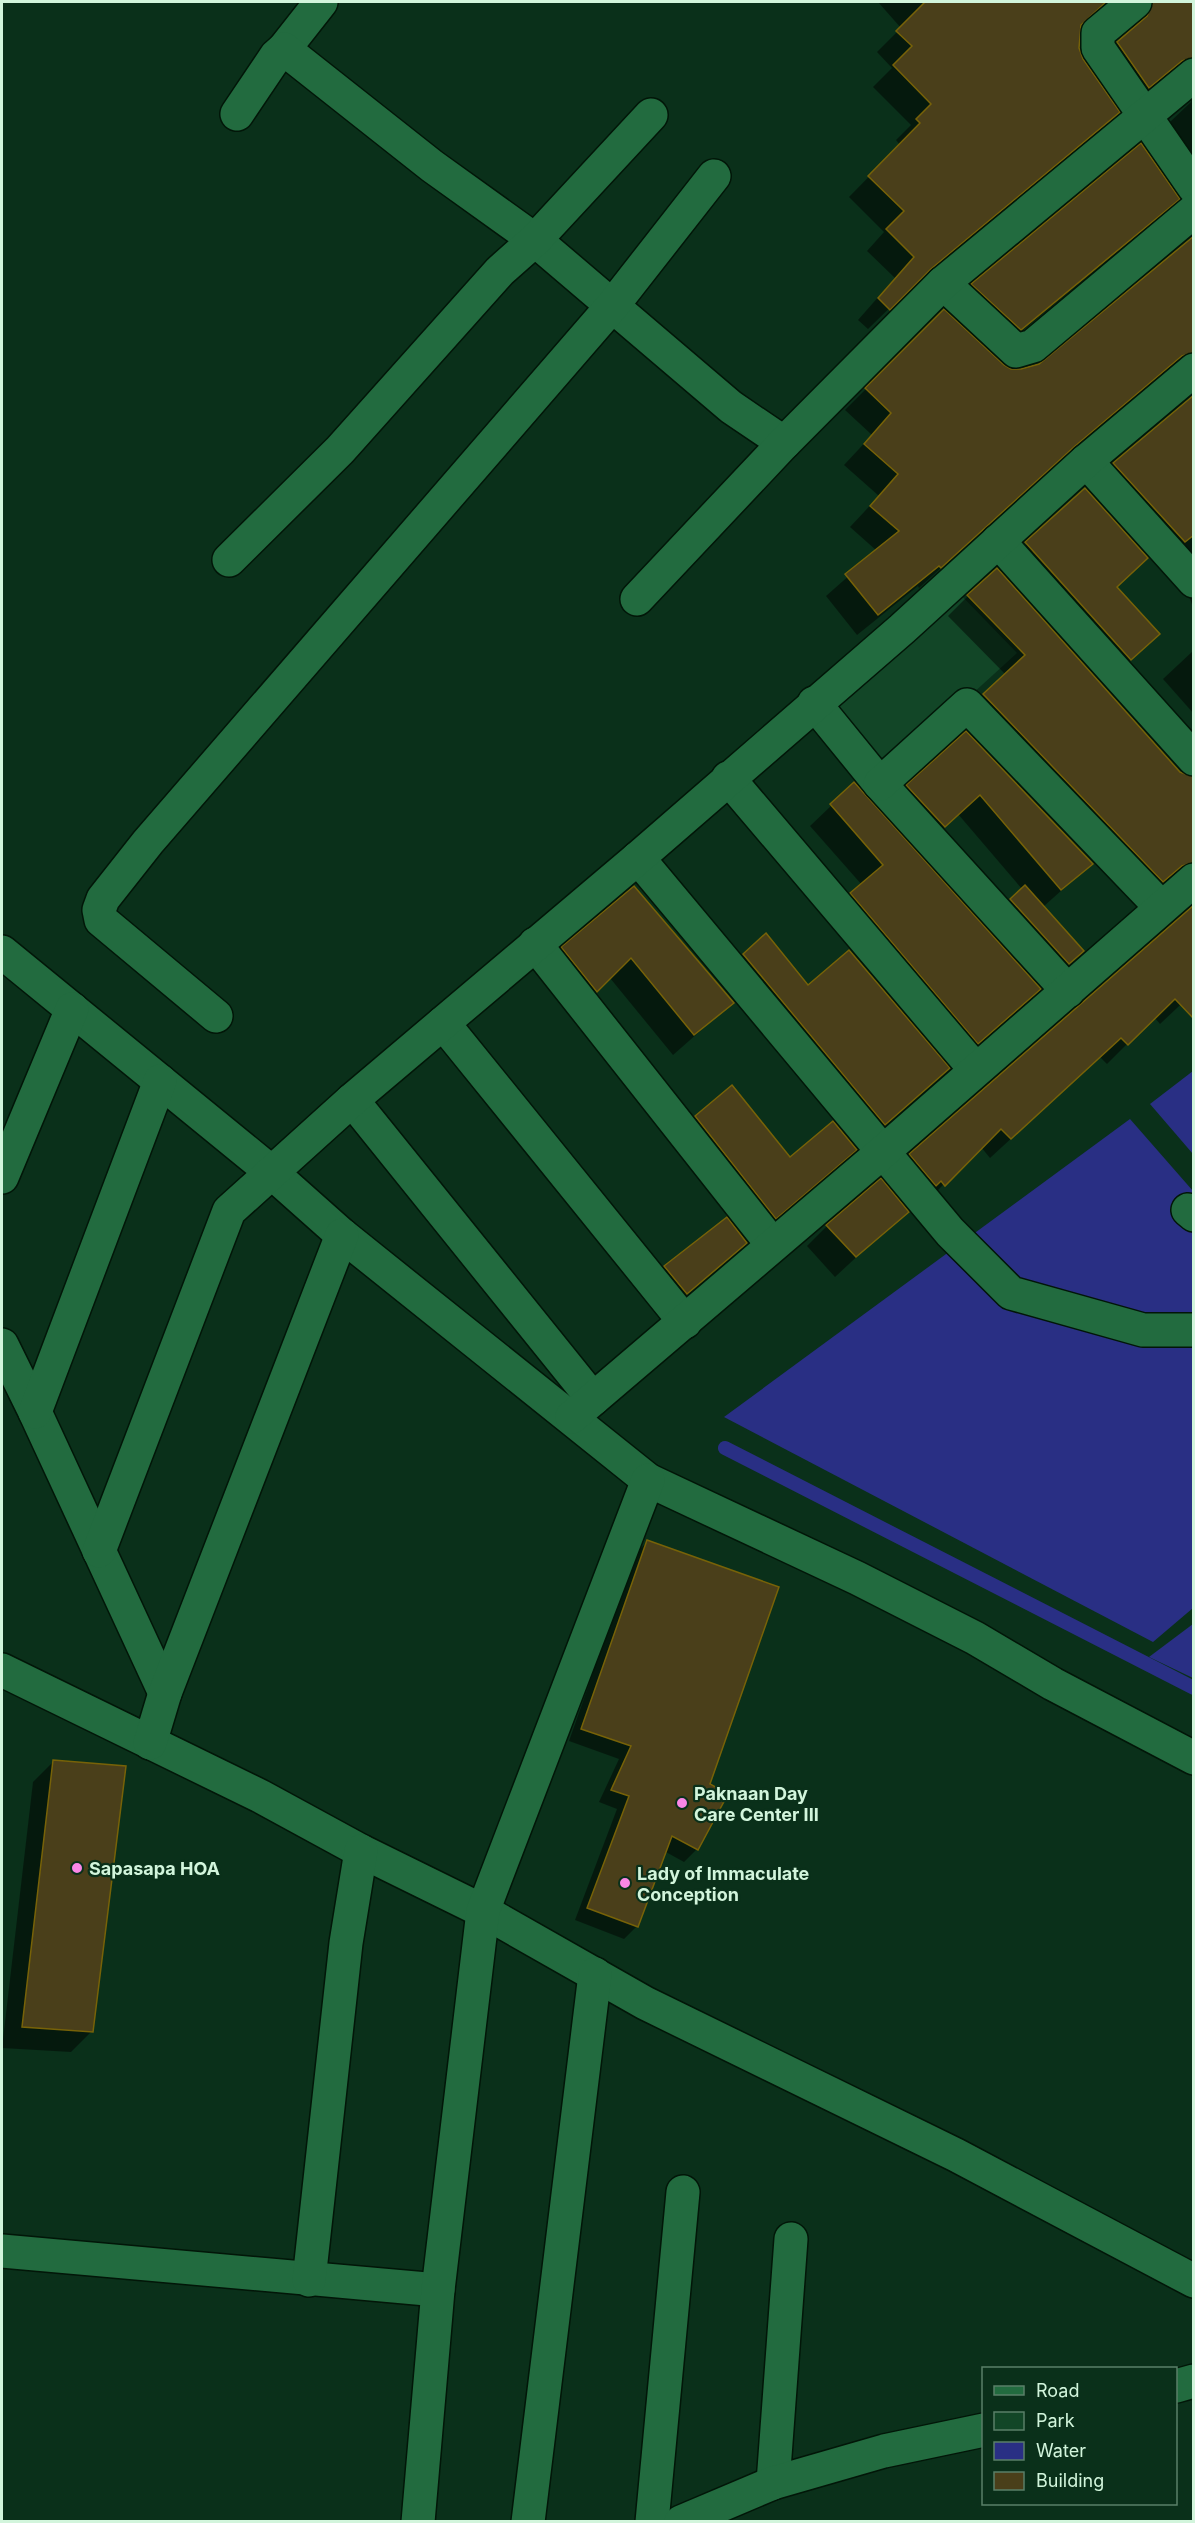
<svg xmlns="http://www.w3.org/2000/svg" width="1195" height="2523" viewBox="0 0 1195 2523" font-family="Inter,sans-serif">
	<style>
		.green { fill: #124627 }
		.water { fill: #292f84 }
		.shadow { fill: #0007 }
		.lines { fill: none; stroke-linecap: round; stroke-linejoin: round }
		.stream { stroke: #292f84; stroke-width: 14 }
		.building { fill: #4a3f1a; stroke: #776208; stroke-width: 1.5 }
		.minor-casing { stroke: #021608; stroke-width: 36 }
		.minor { stroke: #226b3f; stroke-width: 33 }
		.poi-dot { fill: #fa87e7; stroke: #0a301a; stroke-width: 2 }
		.labels { text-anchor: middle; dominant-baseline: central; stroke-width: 4.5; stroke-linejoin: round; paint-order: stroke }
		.poi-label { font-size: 18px; font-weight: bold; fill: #d2f5dc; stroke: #0a301a; text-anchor: start }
	</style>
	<rect width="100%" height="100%" fill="#0a301a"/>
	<!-- green -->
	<path class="green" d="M 956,590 L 1017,653 L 890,769 L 823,700 Z"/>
	<!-- water -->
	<g class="water">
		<path d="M 1193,1071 L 1193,1154 L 1150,1104 Z"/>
		<path d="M 1130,1119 L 1193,1191 L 1193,1608 L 1153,1642 L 724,1417 Z"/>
		<path d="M 1193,1624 L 1193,1678 L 1149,1657 Z"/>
	</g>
	<!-- shadow -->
	<g class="shadow">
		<path d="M 878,2 L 1045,2 L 1043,40 L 1085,2 L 1106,2 L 1080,26 L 1078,48 L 1081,59 L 1118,112 L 1097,133 L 909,289 L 868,329 L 858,320 L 895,278 L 867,251 L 884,232 L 849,197 L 900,145 L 896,140 L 911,125 L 873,87 L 892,68 L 877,52 L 901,28 Z"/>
		<path d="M 1150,2 L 1194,2 L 1194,611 L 1187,589 L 1093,485 L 1192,398 L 1192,389 L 1169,372 L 1159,376 L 1051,467 L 919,588 L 918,586 L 857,635 L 826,596 L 877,551 L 850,527 L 879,496 L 844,465 L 872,435 L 845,410 L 944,311 L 1003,366 L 1011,371 L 1021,371 L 1039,365 L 1191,239 L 1193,206 L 1150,141 L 1191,102 L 1192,94 L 1127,108 L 1097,64 L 1132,31 L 1132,19 Z"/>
		<path d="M 1178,198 L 1157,219 L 999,350 L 952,305 L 972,285 Z"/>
		<path d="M 1085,490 L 1115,588 L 1158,634 L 1109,680 L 1005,564 Z"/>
		<path d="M 968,596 L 1179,773 L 1192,778 L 1174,752 L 1194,733 L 1194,992 L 1160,1024 L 1154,1017 L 1107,1064 L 1100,1057 L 990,1158 L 981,1147 L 924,1204 L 890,1175 L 1193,907 L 1193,896 L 1169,881 L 1160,885 L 964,715 L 1006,675 L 948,616 Z"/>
		<path d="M 1194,650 L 1194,714 L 1163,679 Z"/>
		<path d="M 966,733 L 1091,864 L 1043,907 L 1082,951 L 1061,972 L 990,921 L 1022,889 L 958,814 L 923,847 L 887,807 Z"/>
		<path d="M 854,784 L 1039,989 L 957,1063 L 831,915 L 862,885 L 810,826 Z"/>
		<path d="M 634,888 L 732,1003 L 673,1055 L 610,978 L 575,1011 L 542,969 Z"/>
		<path d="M 766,935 L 807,987 L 948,1068 L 864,1145 L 723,976 Z"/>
		<path d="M 732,1087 L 790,1159 L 855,1149 L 754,1238 L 675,1138 Z"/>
		<path d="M 906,1211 L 835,1277 L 807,1246 L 827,1226 Z"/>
		<path d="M 695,1242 L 745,1243 L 665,1314 L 644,1288 Z"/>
		<path d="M 648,1541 L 708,1785 L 726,1794 L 697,1849 L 684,1862 L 664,1851 L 637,1926 L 624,1939 L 575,1920 L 617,1809 L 599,1802 L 619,1759 L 569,1741 L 635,1554 Z"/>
		<path d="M 54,1761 L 92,2031 L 71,2052 L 2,2048 L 33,1782 Z"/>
	</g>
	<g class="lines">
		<!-- stream -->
		<path class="stream" d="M 725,1448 L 1194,1688"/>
	</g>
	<!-- building -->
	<g class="building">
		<path d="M 925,2 L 1106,2 L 1081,25 L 1079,48 L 1083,59 L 1120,112 L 931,269 L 890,310 L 878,298 L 914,257 L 886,229 L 904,211 L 868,176 L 920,123 L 916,119 L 931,104 L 893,65 L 912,46 L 896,31 Z"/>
		<path d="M 1153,2 L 1194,2 L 1194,57 L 1182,61 L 1149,88 L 1117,42 L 1147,16 Z"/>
		<path d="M 1141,143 L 1180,199 L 1021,330 L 971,284 Z"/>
		<path d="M 1194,236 L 1194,352 L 1182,356 L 1074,447 L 941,568 L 939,566 L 878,615 L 845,574 L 899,531 L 870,506 L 898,474 L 864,444 L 891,413 L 865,388 L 944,309 L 1004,365 L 1011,369 L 1021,369 L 1039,364 Z"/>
		<path d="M 1194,395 L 1194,535 L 1185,542 L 1113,463 Z"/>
		<path d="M 1085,488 L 1148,558 L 1117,587 L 1160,634 L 1131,660 L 1025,542 Z"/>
		<path d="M 997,568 L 1180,772 L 1194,777 L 1194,862 L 1182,866 L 1163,882 L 983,694 L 1025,655 L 967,595 Z"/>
		<path d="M 966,731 L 1093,864 L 1061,890 L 980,795 L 945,827 L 906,785 Z"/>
		<path d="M 854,782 L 1041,989 L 978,1044 L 850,893 L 883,865 L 830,804 Z"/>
		<path d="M 1025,885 L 1084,951 L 1069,964 L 1010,899 Z"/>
		<path d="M 634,886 L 734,1003 L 694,1035 L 631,958 L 597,992 L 561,947 Z"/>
		<path d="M 1194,905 L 1194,1019 L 1175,999 L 1128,1045 L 1121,1038 L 1011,1139 L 1001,1129 L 945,1186 L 941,1181 L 936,1186 L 909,1154 Z"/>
		<path d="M 766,933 L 808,985 L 849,950 L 950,1068 L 885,1125 L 743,954 Z"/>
		<path d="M 732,1085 L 790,1157 L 833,1121 L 857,1150 L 776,1219 L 695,1116 Z"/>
		<path d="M 881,1178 L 909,1212 L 856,1257 L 826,1225 Z"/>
		<path d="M 727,1217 L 747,1243 L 687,1294 L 664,1266 Z"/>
		<path d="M 647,1540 L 779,1587 L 710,1784 L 728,1794 L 698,1850 L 672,1836 L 638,1927 L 587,1908 L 629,1796 L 611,1790 L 631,1746 L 581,1729 Z"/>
		<path d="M 53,1760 L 126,1766 L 93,2032 L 22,2027 Z"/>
	</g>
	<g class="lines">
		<!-- minor casing -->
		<g class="minor-casing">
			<g id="minor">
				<path d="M 1135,2 L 1098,33 L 1098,48 L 1194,187"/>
				<path d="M 284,49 L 321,2"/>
				<path d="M 237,114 L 276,56 L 284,49 L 432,166 L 535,240 L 731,407 L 784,443"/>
				<path d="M 943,283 L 1016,351 L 1033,346 L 1194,211"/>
				<path d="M 1086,461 L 1194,581"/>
				<path d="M 998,541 L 1194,759"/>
				<path d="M 229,560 L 340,450 L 500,271 L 535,240 L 651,115"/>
				<path d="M 637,599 L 784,443 L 943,283 L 1194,75"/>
				<path d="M 814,703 L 880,784 L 1068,991"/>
				<path d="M 728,778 L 975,1069"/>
				<path d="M 880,784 L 967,705 L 1161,907"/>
				<path d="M 638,858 L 950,1232 L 1011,1293 L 1143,1330 L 1194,1330"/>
				<path d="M 535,944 L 772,1244"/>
				<path d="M 2,952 L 270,1171 L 342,1235 L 648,1480 L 857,1578 L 975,1638 L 1053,1684 L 1194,1758"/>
				<path d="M 216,1016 L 101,920 L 99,910 L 103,899 L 148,842 L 613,305 L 714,176"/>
				<path d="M 443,1023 L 685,1322"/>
				<path d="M 352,1100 L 593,1399"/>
				<path d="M 2,1177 L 72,1009"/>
				<path d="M 1188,1210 L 1194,1215"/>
				<path d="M 2,1345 L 35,1412 L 165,1693"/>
				<path d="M 35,1412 L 160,1081"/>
				<path d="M 572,1417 L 884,1151 L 1194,880"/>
				<path d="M 99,1551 L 229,1211 L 352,1100 L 638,858 L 902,629 L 1086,461 L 1194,370"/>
				<path d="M 2,1670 L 260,1796 L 361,1851 L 483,1911 L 645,2003 L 956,2155 L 1194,2281"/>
				<path d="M 150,1743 L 165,1693 L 342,1235"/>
				<path d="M 2,2251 L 438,2290"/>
				<path d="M 309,2280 L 346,1943 L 361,1851"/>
				<path d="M 1176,2386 L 1194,2381"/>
				<path d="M 773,2483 L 791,2239"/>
				<path d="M 418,2522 L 438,2290 L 483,1911 L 648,1480"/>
				<path d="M 528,2522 L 595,1974"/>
				<path d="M 652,2522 L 683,2192"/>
				<path d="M 681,2522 L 773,2483 L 884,2451 L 984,2430"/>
			</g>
		</g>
		<!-- minor -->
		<use href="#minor" class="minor"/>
	</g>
	<!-- markers -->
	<g class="poi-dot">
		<circle cx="682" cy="1803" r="6"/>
		<circle cx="77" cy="1868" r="6"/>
		<circle cx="625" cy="1883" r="6"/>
	</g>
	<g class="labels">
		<!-- poi labels -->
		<g class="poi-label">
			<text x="694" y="1793">Paknaan Day<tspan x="694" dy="21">Care Center III</tspan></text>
			<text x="89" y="1868">Sapasapa HOA</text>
			<text x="637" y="1873">Lady of Immaculate<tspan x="637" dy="21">Conception</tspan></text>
		</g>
	</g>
	<!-- border -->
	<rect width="1195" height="2523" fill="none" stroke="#d2f5dc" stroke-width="6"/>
	<!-- legend -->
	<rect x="982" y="2367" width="195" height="138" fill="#0a301a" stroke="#5a7f68" stroke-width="1.5"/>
	<rect x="994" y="2386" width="30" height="9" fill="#226b3f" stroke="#5a7f68" stroke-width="1.5"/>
	<text x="1036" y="2397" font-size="18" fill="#d2f5dc">Road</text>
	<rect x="994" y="2412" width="30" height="18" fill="#124627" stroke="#5a7f68" stroke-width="1.5"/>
	<text x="1036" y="2427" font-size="18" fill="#d2f5dc">Park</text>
	<rect x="994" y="2442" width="30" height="18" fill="#292f84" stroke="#5a7f68" stroke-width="1.5"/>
	<text x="1036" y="2457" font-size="18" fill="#d2f5dc">Water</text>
	<rect x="994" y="2472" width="30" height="18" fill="#4a3f1a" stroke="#5a7f68" stroke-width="1.5"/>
	<text x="1036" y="2487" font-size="18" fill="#d2f5dc">Building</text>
</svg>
